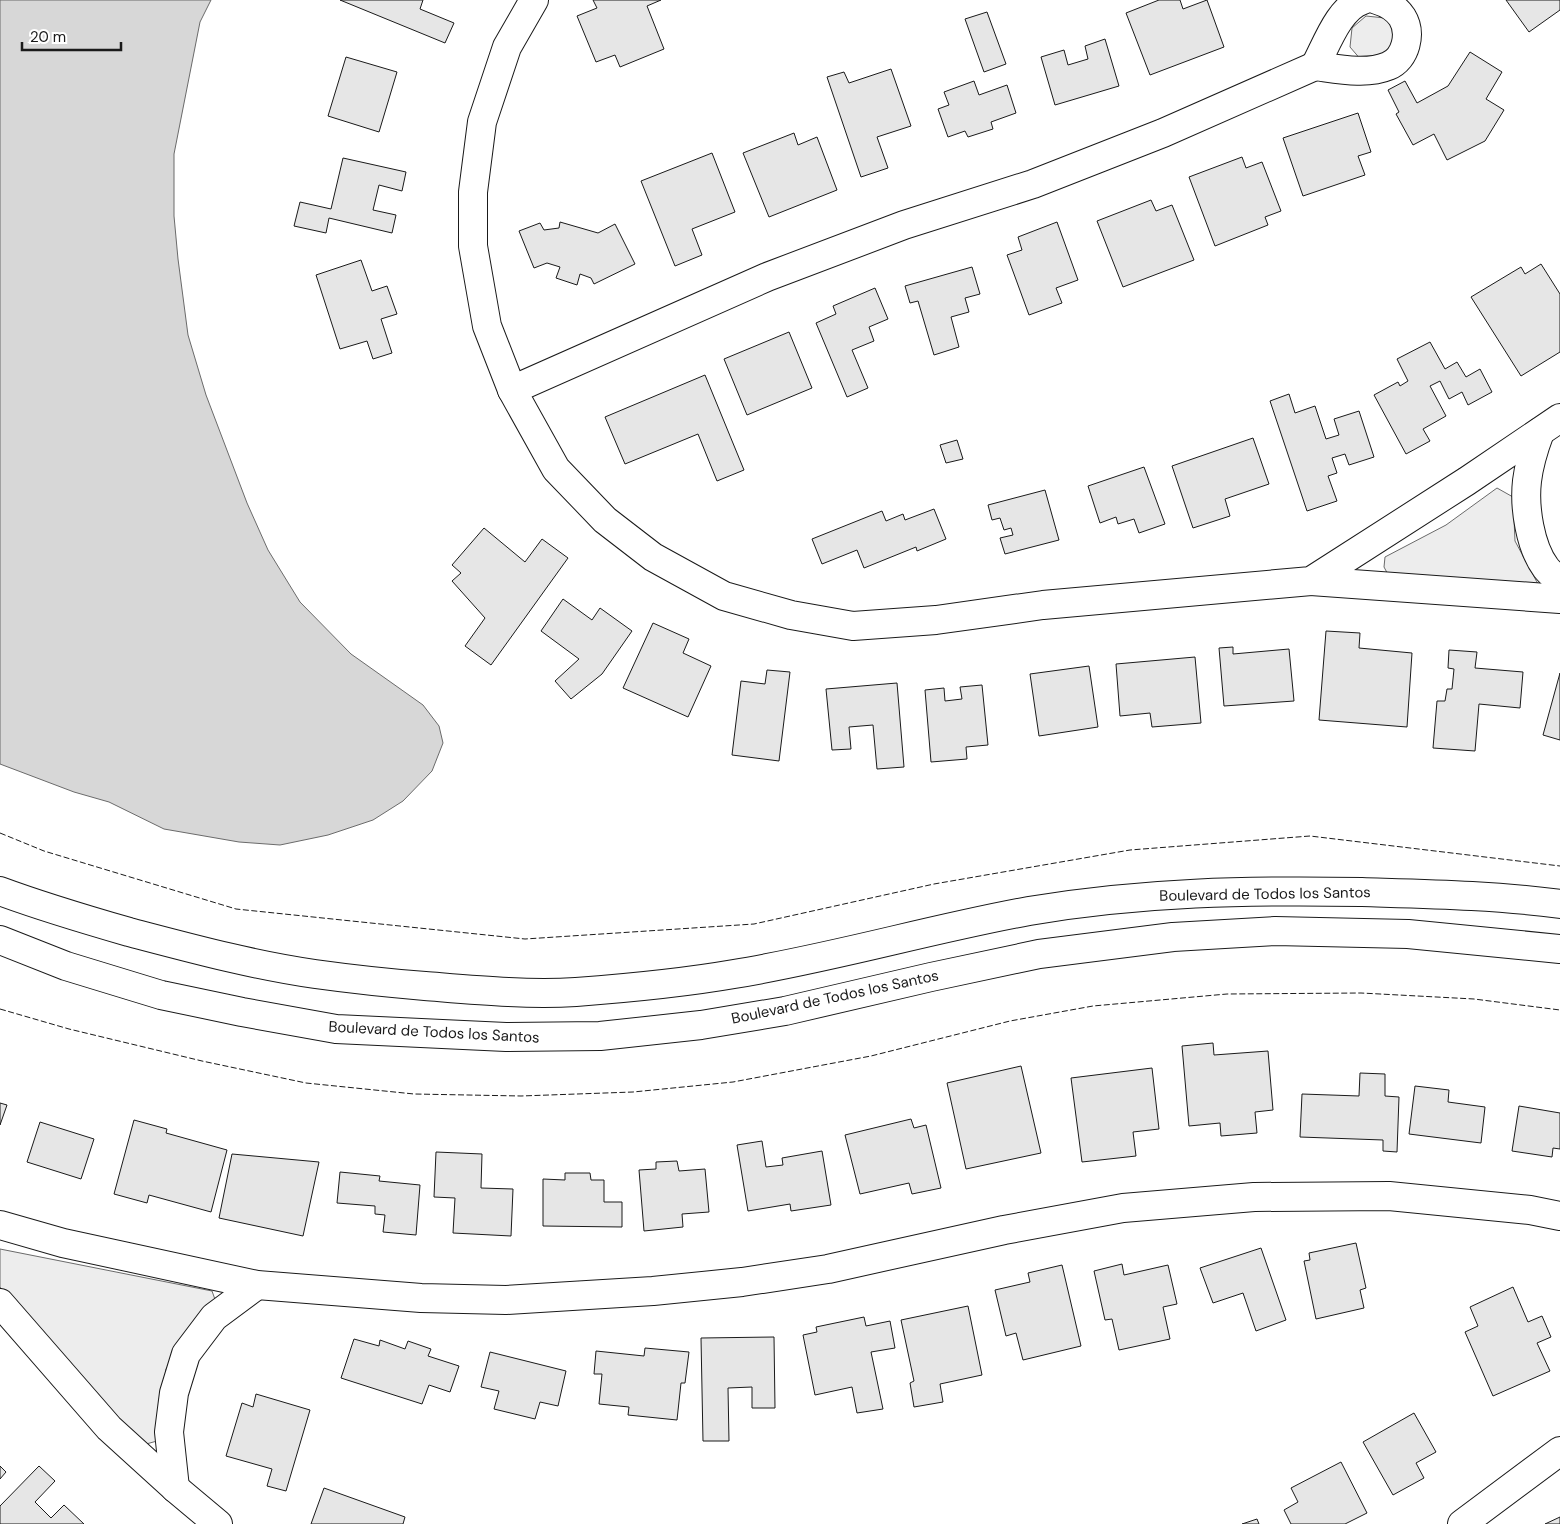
<svg xmlns="http://www.w3.org/2000/svg" width="1560" height="1524" viewBox="0 0 1560 1524" font-family="'DM Sans',sans-serif">
	<style>
		.built { fill: #ededed; stroke: #6a6a6a }
		.water { fill: #d7d7d7; stroke: #6a6a6a }
		.building { fill: #e6e6e6; stroke: #1a1a1a }
		.lines { fill: none; stroke-linecap: round; stroke-linejoin: round }
		.minor-casing { stroke: #1a1a1a; stroke-width: 30 }
		.tertiary-casing { stroke: #1a1a1a; stroke-width: 30 }
		.minor { stroke: #fff; stroke-width: 28 }
		.tertiary { stroke: #fff; stroke-width: 28 }
		.fence { stroke: #1a1a1a; stroke-width: 1; stroke-dasharray: 6 2.5; stroke-linecap: butt }
		.labels { text-anchor: middle; dominant-baseline: central; stroke-width: 4; stroke-linejoin: round; paint-order: stroke }
		.street-label { font-size: 15px; fill: #1a1a1a; stroke: #fff }
	</style>
	<rect width="100%" height="100%" fill="#fff"/>
	<!-- built -->
	<g class="built">
		<path d="M 1366,16 L 1385,18 L 1397,32 L 1395,50 L 1362,61 L 1350,47 L 1352,28 Z"/>
		<path d="M 1497,488 L 1513,497 L 1515,541 L 1538,584 L 1533,594 L 1392,582 L 1384,567 L 1385,557 L 1446,525 Z"/>
		<path d="M 0,1249 L 212,1291 L 217,1305 L 166,1369 L 157,1441 L 139,1446 L 0,1287 Z"/>
	</g>
	<!-- water -->
	<path class="water" d="M 0,0 L 211,0 L 200,22 L 174,154 L 174,216 L 178,259 L 188,335 L 206,395 L 247,503 L 268,550 L 300,602 L 351,654 L 423,705 L 439,726 L 443,743 L 432,771 L 403,801 L 373,820 L 328,835 L 280,845 L 239,842 L 164,829 L 109,802 L 74,792 L 0,764 Z"/>
	<!-- building -->
	<g class="building">
		<path d="M 340,0 L 423,0 L 420,9 L 454,23 L 445,43 Z"/>
		<path d="M 593,0 L 661,0 L 647,6 L 664,49 L 620,67 L 615,55 L 596,62 L 577,16 L 597,8 Z"/>
		<path d="M 1159,0 L 1180,0 L 1183,9 L 1207,0 L 1224,47 L 1150,75 L 1126,13 Z"/>
		<path d="M 1506,0 L 1560,0 L 1560,10 L 1529,32 Z"/>
		<path d="M 987,12 L 1006,64 L 984,72 L 965,19 Z"/>
		<path d="M 1105,39 L 1119,86 L 1055,105 L 1041,57 L 1064,50 L 1068,65 L 1088,59 L 1085,46 Z"/>
		<path d="M 1470,52 L 1502,72 L 1486,99 L 1504,110 L 1485,141 L 1447,160 L 1434,134 L 1413,145 L 1396,114 L 1399,112 L 1388,90 L 1405,81 L 1417,103 L 1448,86 Z"/>
		<path d="M 346,57 L 397,72 L 379,132 L 328,116 Z"/>
		<path d="M 891,69 L 911,126 L 877,137 L 888,168 L 861,177 L 827,77 L 844,72 L 849,83 Z"/>
		<path d="M 974,81 L 979,95 L 1007,85 L 1016,113 L 991,122 L 993,129 L 968,137 L 965,131 L 948,137 L 938,109 L 949,105 L 944,92 Z"/>
		<path d="M 1358,113 L 1371,152 L 1358,156 L 1365,175 L 1303,196 L 1283,138 Z"/>
		<path d="M 794,133 L 798,145 L 817,137 L 837,190 L 769,217 L 743,153 Z"/>
		<path d="M 712,153 L 735,212 L 692,229 L 702,255 L 675,266 L 641,181 Z"/>
		<path d="M 1242,157 L 1246,168 L 1262,162 L 1281,211 L 1265,217 L 1268,225 L 1215,246 L 1189,177 Z"/>
		<path d="M 343,158 L 406,172 L 402,191 L 379,185 L 373,210 L 396,215 L 392,233 L 329,218 L 326,233 L 294,226 L 300,202 L 331,209 Z"/>
		<path d="M 1151,200 L 1156,211 L 1172,205 L 1194,260 L 1123,287 L 1097,221 Z"/>
		<path d="M 560,222 L 598,233 L 615,224 L 635,264 L 594,284 L 591,278 L 580,274 L 577,285 L 556,278 L 560,267 L 547,263 L 534,268 L 519,231 L 540,223 L 544,230 L 559,228 Z"/>
		<path d="M 1057,222 L 1078,280 L 1056,288 L 1062,303 L 1029,315 L 1007,255 L 1022,250 L 1018,237 Z"/>
		<path d="M 361,260 L 372,291 L 387,286 L 397,314 L 381,319 L 392,353 L 373,359 L 367,341 L 340,349 L 316,275 Z"/>
		<path d="M 1541,264 L 1560,294 L 1560,352 L 1521,376 L 1471,297 L 1521,267 L 1525,274 Z"/>
		<path d="M 972,267 L 980,294 L 965,298 L 969,312 L 951,317 L 959,347 L 934,355 L 918,301 L 910,303 L 905,286 Z"/>
		<path d="M 875,288 L 888,319 L 869,327 L 874,341 L 852,350 L 868,388 L 847,397 L 816,323 L 836,314 L 833,306 Z"/>
		<path d="M 789,332 L 812,388 L 747,415 L 724,359 Z"/>
		<path d="M 1430,342 L 1445,369 L 1457,362 L 1466,377 L 1480,369 L 1492,392 L 1468,405 L 1462,392 L 1449,399 L 1440,381 L 1430,386 L 1446,416 L 1423,429 L 1430,441 L 1406,454 L 1374,395 L 1398,382 L 1400,386 L 1408,381 L 1397,359 Z"/>
		<path d="M 705,375 L 744,470 L 717,481 L 698,434 L 625,464 L 605,417 Z"/>
		<path d="M 1289,394 L 1295,413 L 1315,406 L 1326,439 L 1339,435 L 1334,419 L 1359,411 L 1374,457 L 1349,465 L 1345,454 L 1332,458 L 1337,473 L 1328,476 L 1337,501 L 1307,511 L 1270,401 Z"/>
		<path d="M 1253,438 L 1269,484 L 1225,499 L 1230,516 L 1193,528 L 1172,466 Z"/>
		<path d="M 957,440 L 963,459 L 946,463 L 940,445 Z"/>
		<path d="M 1144,467 L 1165,524 L 1139,533 L 1134,519 L 1118,524 L 1116,517 L 1100,523 L 1088,486 Z"/>
		<path d="M 1045,490 L 1059,540 L 1005,554 L 1000,538 L 1013,535 L 1011,528 L 1004,530 L 1000,518 L 992,520 L 988,505 Z"/>
		<path d="M 934,509 L 946,539 L 917,551 L 916,547 L 864,568 L 857,550 L 822,564 L 812,539 L 882,511 L 886,521 L 903,514 L 905,520 Z"/>
		<path d="M 484,528 L 525,562 L 542,539 L 568,558 L 491,665 L 465,646 L 485,618 L 452,581 L 461,573 L 452,565 Z"/>
		<path d="M 563,599 L 592,620 L 600,608 L 632,631 L 602,674 L 571,699 L 555,681 L 579,659 L 541,631 Z"/>
		<path d="M 653,623 L 689,639 L 683,653 L 711,666 L 688,717 L 623,688 Z"/>
		<path d="M 1326,631 L 1360,633 L 1359,648 L 1412,653 L 1407,727 L 1319,720 Z"/>
		<path d="M 1233,647 L 1233,654 L 1289,649 L 1294,701 L 1224,706 L 1219,648 Z"/>
		<path d="M 1449,650 L 1477,652 L 1475,668 L 1523,672 L 1520,708 L 1479,704 L 1475,751 L 1433,748 L 1437,701 L 1445,701 L 1447,689 L 1452,689 L 1454,669 L 1448,668 Z"/>
		<path d="M 1195,657 L 1201,723 L 1152,727 L 1150,713 L 1120,716 L 1116,664 Z"/>
		<path d="M 1089,666 L 1098,727 L 1039,736 L 1030,674 Z"/>
		<path d="M 767,670 L 790,672 L 779,761 L 732,755 L 741,681 L 765,684 Z"/>
		<path d="M 1560,673 L 1560,740 L 1543,735 Z"/>
		<path d="M 897,683 L 904,767 L 877,769 L 873,725 L 849,727 L 851,749 L 832,750 L 826,689 Z"/>
		<path d="M 982,685 L 988,745 L 966,747 L 967,759 L 931,762 L 925,690 L 944,688 L 945,701 L 962,699 L 960,687 Z"/>
		<path d="M 1213,1043 L 1214,1055 L 1268,1051 L 1273,1110 L 1255,1112 L 1257,1133 L 1221,1136 L 1220,1123 L 1189,1126 L 1182,1046 Z"/>
		<path d="M 1021,1066 L 1041,1153 L 966,1169 L 947,1083 Z"/>
		<path d="M 1152,1068 L 1159,1129 L 1133,1132 L 1136,1156 L 1082,1162 L 1071,1078 Z"/>
		<path d="M 1360,1073 L 1385,1074 L 1385,1096 L 1399,1097 L 1397,1152 L 1383,1151 L 1383,1140 L 1300,1137 L 1302,1094 L 1359,1096 Z"/>
		<path d="M 1415,1086 L 1449,1090 L 1448,1102 L 1485,1107 L 1481,1143 L 1409,1134 Z"/>
		<path d="M 0,1103 L 7,1105 L 0,1125 Z"/>
		<path d="M 1519,1106 L 1560,1113 L 1560,1149 L 1553,1148 L 1552,1157 L 1512,1151 Z"/>
		<path d="M 911,1119 L 914,1128 L 926,1125 L 941,1188 L 912,1194 L 909,1183 L 860,1194 L 845,1135 Z"/>
		<path d="M 134,1120 L 167,1129 L 166,1133 L 227,1150 L 211,1212 L 149,1195 L 147,1203 L 114,1194 Z"/>
		<path d="M 40,1122 L 94,1139 L 81,1179 L 27,1162 Z"/>
		<path d="M 762,1141 L 766,1167 L 783,1165 L 782,1158 L 822,1151 L 831,1205 L 791,1211 L 790,1204 L 748,1211 L 737,1145 Z"/>
		<path d="M 436,1152 L 482,1154 L 481,1188 L 513,1189 L 511,1236 L 453,1233 L 455,1198 L 434,1197 Z"/>
		<path d="M 232,1154 L 319,1162 L 303,1236 L 219,1218 Z"/>
		<path d="M 677,1161 L 679,1171 L 705,1169 L 709,1212 L 682,1214 L 683,1227 L 644,1231 L 639,1170 L 656,1169 L 656,1162 Z"/>
		<path d="M 340,1172 L 380,1176 L 379,1181 L 420,1185 L 416,1235 L 383,1232 L 385,1215 L 375,1214 L 375,1206 L 337,1203 Z"/>
		<path d="M 565,1173 L 590,1173 L 591,1180 L 604,1180 L 604,1202 L 622,1202 L 622,1227 L 543,1226 L 543,1179 L 565,1180 Z"/>
		<path d="M 1356,1243 L 1366,1288 L 1360,1290 L 1364,1308 L 1316,1319 L 1304,1261 L 1310,1260 L 1309,1253 Z"/>
		<path d="M 1261,1248 L 1286,1320 L 1256,1331 L 1243,1293 L 1213,1303 L 1200,1268 Z"/>
		<path d="M 1122,1264 L 1124,1275 L 1168,1265 L 1177,1304 L 1163,1307 L 1170,1339 L 1119,1350 L 1112,1319 L 1105,1320 L 1094,1271 Z"/>
		<path d="M 1062,1265 L 1081,1346 L 1023,1360 L 1016,1333 L 1006,1336 L 995,1290 L 1030,1282 L 1028,1273 Z"/>
		<path d="M 1513,1287 L 1528,1322 L 1542,1316 L 1551,1337 L 1537,1343 L 1550,1371 L 1493,1396 L 1465,1332 L 1478,1326 L 1470,1307 Z"/>
		<path d="M 968,1306 L 982,1375 L 940,1384 L 943,1402 L 914,1407 L 910,1383 L 914,1381 L 901,1320 Z"/>
		<path d="M 864,1317 L 866,1326 L 890,1321 L 895,1348 L 871,1352 L 883,1409 L 857,1413 L 852,1387 L 815,1395 L 803,1335 L 817,1332 L 816,1327 Z"/>
		<path d="M 774,1337 L 775,1408 L 752,1408 L 752,1387 L 728,1388 L 729,1441 L 703,1441 L 701,1338 Z"/>
		<path d="M 354,1339 L 379,1346 L 380,1340 L 405,1349 L 408,1341 L 431,1349 L 428,1356 L 459,1366 L 450,1392 L 429,1385 L 422,1404 L 341,1378 Z"/>
		<path d="M 645,1348 L 689,1352 L 685,1383 L 681,1383 L 677,1420 L 628,1415 L 629,1407 L 599,1404 L 602,1374 L 594,1374 L 596,1351 L 644,1356 Z"/>
		<path d="M 490,1352 L 566,1371 L 558,1406 L 540,1402 L 535,1419 L 494,1409 L 499,1391 L 481,1387 Z"/>
		<path d="M 256,1394 L 310,1410 L 286,1491 L 267,1486 L 272,1469 L 226,1456 L 242,1403 L 253,1407 Z"/>
		<path d="M 1414,1413 L 1436,1452 L 1416,1463 L 1424,1478 L 1393,1495 L 1363,1442 Z"/>
		<path d="M 1341,1462 L 1367,1513 L 1345,1524 L 1291,1524 L 1284,1510 L 1298,1502 L 1291,1488 Z"/>
		<path d="M 0,1466 L 6,1472 L 0,1479 Z"/>
		<path d="M 39,1466 L 55,1481 L 35,1502 L 51,1518 L 64,1505 L 84,1524 L 0,1524 L 0,1506 Z"/>
		<path d="M 324,1488 L 405,1517 L 403,1524 L 311,1524 Z"/>
		<path d="M 1560,1517 L 1560,1524 L 1545,1524 Z"/>
		<path d="M 1257,1519 L 1259,1524 L 1242,1524 Z"/>
	</g>
	<g class="lines">
		<!-- minor casing -->
		<g class="minor-casing">
			<g id="minor">
				<path d="M 534,0 L 507,47 L 482,122 L 473,192 L 473,246 L 487,326 L 512,390 L 556,469 L 605,520 L 653,557 L 724,596 L 791,615 L 853,626 L 936,620 L 1043,605 L 1311,581 L 1467,481 L 1560,418"/>
				<path d="M 1363,0 C 1339,7 1326,46 1315,66 C 1338,69 1367,75 1388,66 C 1406,59 1412,33 1402,17 C 1396,8 1387,3 1377,0"/>
				<path d="M 512,390 L 767,277 L 904,225 L 1033,184 L 1163,133 L 1315,66"/>
				<path d="M 1540,432 C 1534,448 1529,464 1527,481 C 1524,507 1530,547 1546,568 C 1550,573 1555,577 1560,582"/>
				<path d="M 1311,581 L 1560,599"/>
				<path d="M 0,1225 L 63,1243 L 257,1285 L 421,1298 L 506,1300 L 653,1291 L 742,1282 L 828,1269 L 1004,1230 L 1123,1208 L 1254,1197 L 1389,1196 L 1530,1210 L 1560,1216"/>
				<path d="M 0,1303 L 109,1428 L 175,1488 L 218,1524"/>
				<path d="M 175,1488 L 169,1432 L 174,1393 L 186,1354 L 214,1317 L 257,1285"/>
				<path d="M 1462,1524 L 1560,1451"/>
			</g>
		</g>
		<!-- tertiary casing -->
		<g class="tertiary-casing">
			<g id="tertiary">
				<path d="M 0,891 C 43,907 84,919 129,932 C 190,948 252,965 315,974 C 351,979 388,983 425,986 C 475,990 526,995 576,992 C 629,988 682,983 734,974 C 833,958 930,929 1029,911 C 1141,892 1249,890 1362,892 C 1428,894 1494,895 1560,904"/>
				<path d="M 0,940 L 66,966 L 161,995 L 242,1012 L 336,1029 L 506,1037 L 600,1036 L 701,1025 L 785,1011 L 931,977 L 1039,954 L 1173,937 L 1275,931 L 1408,934 L 1560,949"/>
			</g>
		</g>
		<!-- minor -->
		<use href="#minor" class="minor"/>
		<!-- tertiary -->
		<use href="#tertiary" class="tertiary"/>
		<!-- fence -->
		<g class="fence">
			<path d="M 0,833 L 44,851 L 236,909 L 525,939 L 754,924 L 934,884 L 1130,850 L 1310,836 L 1560,866"/>
			<path d="M 0,1009 L 69,1029 L 202,1061 L 306,1083 L 414,1094 L 521,1096 L 633,1092 L 733,1082 L 871,1056 L 1010,1021 L 1093,1006 L 1227,994 L 1361,993 L 1474,999 L 1560,1010"/>
		</g>
	</g>
	<g class="labels">
		<!-- street labels -->
		<g class="street-label">
			<text transform="translate(1265 894) rotate(-1)">Boulevard de Todos los Santos</text>
			<text transform="translate(835 997) rotate(-12)">Boulevard de Todos los Santos</text>
			<text transform="translate(434 1032) rotate(3)">Boulevard de Todos los Santos</text>
		</g>
	</g>
	<!-- scale -->
	<path d="M22 42v8h99v-8" fill="none" stroke="#1a1a1a" stroke-width="2.5"/>
	<text x="30" y="42" font-size="15" fill="#1a1a1a" stroke="#ffffff" stroke-width="4" paint-order="stroke">20 m</text>
</svg>
